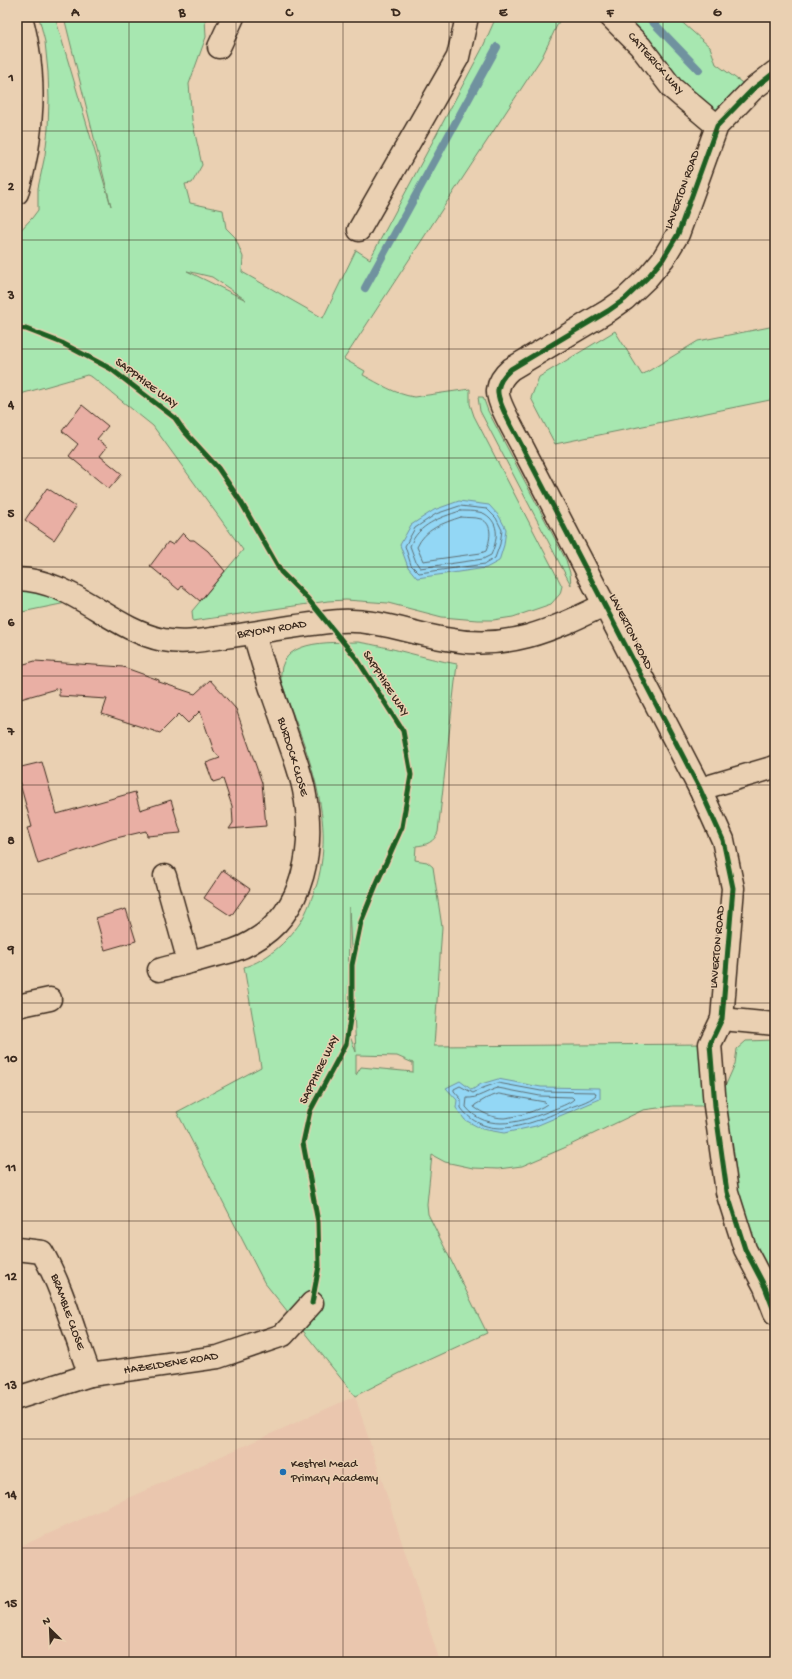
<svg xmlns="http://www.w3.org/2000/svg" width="792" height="1679" viewBox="0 0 792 1679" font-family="'Gochi Hand',sans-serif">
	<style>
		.built { fill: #eac6ae }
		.green { fill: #a7e7b0; stroke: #718867; fill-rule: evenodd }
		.water { fill: #93d7f5; stroke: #70929f }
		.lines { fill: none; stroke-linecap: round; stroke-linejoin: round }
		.shore { stroke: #5e6f74; stroke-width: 1 }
		.stream { stroke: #70929f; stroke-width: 8 }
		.building { fill: #e9afa4; stroke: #3b2a1e }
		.minor-casing { stroke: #3b2a1e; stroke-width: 25 }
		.minor { stroke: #ead0b2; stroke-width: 22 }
		.cycleway-casing { stroke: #ead0b2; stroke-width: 8 }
		.cycleway { stroke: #1b5e20; stroke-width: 5 }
		.grid { fill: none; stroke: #3b2a1e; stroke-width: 1; stroke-opacity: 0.55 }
		.poi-dot { fill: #1f6fb2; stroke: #ead0b2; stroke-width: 1.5 }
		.labels { text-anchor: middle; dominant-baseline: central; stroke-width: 3; stroke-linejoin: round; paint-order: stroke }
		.street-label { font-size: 12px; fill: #3b2a1e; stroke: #ead0b2 }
		.poi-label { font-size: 12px; fill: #3b2a1e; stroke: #ead0b2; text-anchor: start }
		.neatline { fill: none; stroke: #3b2a1e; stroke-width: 1.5 }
		.grid-label { font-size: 13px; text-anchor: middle; font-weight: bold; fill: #3b2a1e }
	</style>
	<rect width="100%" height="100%" fill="#ead0b2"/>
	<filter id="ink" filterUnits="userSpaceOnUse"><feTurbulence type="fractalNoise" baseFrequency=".025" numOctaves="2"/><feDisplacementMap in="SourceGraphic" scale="8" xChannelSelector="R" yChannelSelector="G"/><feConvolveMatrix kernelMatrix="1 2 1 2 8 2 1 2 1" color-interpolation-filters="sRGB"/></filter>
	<g filter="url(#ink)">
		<!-- built -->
		<path class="built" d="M 355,1396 L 440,1662 L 17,1662 L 17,1548 Z"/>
		<!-- green -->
		<g class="green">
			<path d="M 39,17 L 55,17 L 111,206 L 64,17 L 205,17 L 206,37 L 189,84 L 192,120 L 202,165 L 192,183 L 185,184 L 190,203 L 223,210 L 226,228 L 235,237 L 243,257 L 242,272 L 323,318 L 356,250 L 370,259 L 482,49 L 496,17 L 561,17 L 542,57 L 344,359 L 365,371 L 363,375 C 380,384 395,394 414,397 L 470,389 L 470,404 L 474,416 L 562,586 L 560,594 L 551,604 L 513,617 L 493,620 L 477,620 L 442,617 L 388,603 L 346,600 L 328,601 L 193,621 L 192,611 L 243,550 L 153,426 L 92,377 L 87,375 L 17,395 L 17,234 L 32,218 L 38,210 L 38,188 L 45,155 L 48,129 L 49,99 L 48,72 L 45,42 ZM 187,271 L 212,277 L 246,300 Z"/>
			<path d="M 611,17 L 676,17 L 710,47 L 716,64 L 752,90 L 717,126 Z"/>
			<path d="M 775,326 L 775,399 L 555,444 L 531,398 L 539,377 L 615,331 L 642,375 L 698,341 Z"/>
			<path d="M 478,397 L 483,397 L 488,411 L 566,560 L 570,573 L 571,585 L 480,411 Z"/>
			<path d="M 17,590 L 29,590 L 71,602 L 17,613 Z"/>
			<path d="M 358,642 C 391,647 423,658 457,664 L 438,832 C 434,842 427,845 416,846 L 415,860 L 427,862 L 433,867 L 442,927 L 434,1046 L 710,1044 L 715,1106 L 673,1106 L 643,1110 L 564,1148 L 522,1166 L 498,1169 L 473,1168 L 445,1162 L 432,1155 L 427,1204 L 428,1214 L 487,1333 L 402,1372 L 355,1396 L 264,1282 L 177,1112 L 261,1067 L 244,967 C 266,961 287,942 300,923 C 308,910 312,897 317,884 C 337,813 304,747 281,681 C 277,638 328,643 358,642 ZM 349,907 L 356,1052 L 348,1031 ZM 356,1055 L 397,1056 L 413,1063 L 413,1072 L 361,1067 L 356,1075 Z"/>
			<path d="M 775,1040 L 775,1313 L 744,1245 L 717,1105 L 735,1064 L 737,1049 L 746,1041 Z"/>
		</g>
		<!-- water -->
		<g class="water">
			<path d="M 459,501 L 489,505 L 499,516 L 506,529 L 504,545 L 499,561 L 486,568 L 417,578 L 408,567 L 400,545 L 411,525 L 434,510 Z"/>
			<path d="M 498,1079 L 541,1087 L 600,1088 L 600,1099 L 536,1126 L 504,1133 L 482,1129 L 465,1120 L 456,1108 L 457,1100 L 446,1088 L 460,1081 L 472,1090 L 481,1084 Z"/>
		</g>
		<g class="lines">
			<!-- shore -->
			<g class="shore">
				<path d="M 460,506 L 487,509 L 496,518 L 502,530 L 500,544 L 495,558 L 485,564 L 419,573 L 411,565 L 405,546 L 415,528 L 436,514 Z"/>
				<path d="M 460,511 C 467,511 480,511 485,514 C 501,524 497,541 491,555 L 483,559 L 420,568 L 416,562 L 410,546 C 419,524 439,518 460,511 Z"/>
				<path d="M 461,517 C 467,518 475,517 481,519 C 494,524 490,541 486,551 L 481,553 L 423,561 L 417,547 C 425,529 443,523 461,517 Z"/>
				<path d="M 498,1083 L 541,1091 L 595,1092 L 596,1095 C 589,1102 575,1105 566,1109 C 532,1123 488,1144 461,1108 L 461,1099 L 454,1091 L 454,1089 L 460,1086 L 473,1093 L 483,1088 Z"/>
				<path d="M 498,1088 L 540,1096 L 572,1097 L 574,1099 C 569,1104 559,1107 552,1110 C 525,1121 487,1134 466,1107 L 467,1098 C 477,1099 487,1091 498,1088 Z"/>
				<path d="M 499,1094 L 545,1102 L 547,1104 C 538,1111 515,1117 504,1118 C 493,1118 482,1113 474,1107 L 475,1105 L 487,1098 Z"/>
			</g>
			<!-- stream -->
			<g class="stream">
				<path d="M 648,17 L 699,70"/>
				<path d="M 365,288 L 497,47"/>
			</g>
		</g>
		<!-- building -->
		<g class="building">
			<path d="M 82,405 L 108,426 L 97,439 L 107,447 L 100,456 L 122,474 L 109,489 L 69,456 L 78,444 L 62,431 Z"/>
			<path d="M 47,488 L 76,507 L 54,540 L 25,520 Z"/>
			<path d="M 183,533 L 190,540 L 194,540 L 208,551 L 225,571 L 200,601 L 182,586 L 179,590 L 150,566 L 168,542 L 173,545 Z"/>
			<path d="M 35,661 L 123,667 L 159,680 L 159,682 L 195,694 L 210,680 L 236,709 L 262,783 L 266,826 L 229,829 L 233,823 L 232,806 L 223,779 L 213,782 L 206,763 L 220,758 L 214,751 L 200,711 L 188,723 L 179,714 L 160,733 L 102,714 L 107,699 L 59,696 L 59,688 L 17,700 L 17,666 Z"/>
			<path d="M 42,762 L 57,814 L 135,792 L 140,810 L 171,800 L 181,833 L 147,836 L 146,831 L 112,839 L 38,864 L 27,828 L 32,827 L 17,773 L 17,768 Z"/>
			<path d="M 223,870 L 250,889 L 231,916 L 204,898 Z"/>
			<path d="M 126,909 L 136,941 L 105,950 L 96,918 Z"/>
		</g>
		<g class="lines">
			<!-- minor casing -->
			<g class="minor-casing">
				<g id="minor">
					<path d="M 611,17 L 640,46 L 672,88 L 717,126"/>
					<path d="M 219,47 L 233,17"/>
					<path d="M 775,72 L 752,90 L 717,126 L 678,234 L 663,259 L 647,278 L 625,299 L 608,311 L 511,369 C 504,375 499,381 498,390 C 496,402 518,437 524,450 L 700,789 L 723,840 L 733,888 L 722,1019 L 710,1044 L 715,1106 L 727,1192 L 745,1249 L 765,1287 L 775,1313"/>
					<path d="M 17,193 C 34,137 37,74 21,17"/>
					<path d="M 359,230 L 458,57 L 467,17"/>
					<path d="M 17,579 C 74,580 110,629 163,640 C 184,644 204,640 224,637 C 263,632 301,624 340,621 C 377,619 410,633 446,639 C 507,651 550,631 604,605"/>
					<path d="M 700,789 L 775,767"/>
					<path d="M 165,876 L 189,962"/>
					<path d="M 159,970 C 177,965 195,961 212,956 C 226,953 239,950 252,942 C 306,912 315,845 304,790 C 299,765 288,741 281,717 C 271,690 262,662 254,634"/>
					<path d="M 17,1006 L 50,999"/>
					<path d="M 722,1019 L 775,1024"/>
					<path d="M 17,1249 L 42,1252 C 64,1290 74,1334 90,1375"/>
					<path d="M 17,1398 L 90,1375 L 218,1357 L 283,1335 L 312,1303"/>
				</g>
			</g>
			<!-- minor -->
			<use href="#minor" class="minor"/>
			<!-- cycleway casing -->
			<g class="cycleway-casing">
				<g id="cycleway">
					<path d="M 775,72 L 752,90 L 717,126 L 678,234 L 663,259 L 647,278 L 625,299 L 608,311 L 511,369 C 504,375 499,381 498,390 C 496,402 518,437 524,450 L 700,789 L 723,840 L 733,888 L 722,1019 L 710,1044 L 715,1106 L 727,1192 L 745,1249 L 765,1287 L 775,1313"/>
					<path d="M 17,328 L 26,329 L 62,343 L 111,369 L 175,418 L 184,431 L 218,468 L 241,502 L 281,572 L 308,599 L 357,659 L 403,731 L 411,775 L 402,827 L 376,885 L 361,922 L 352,965 L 352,1007 L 346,1044 L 310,1111 L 303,1143 L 318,1222 L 319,1266 L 312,1303"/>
				</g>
			</g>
			<!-- cycleway -->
			<use href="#cycleway" class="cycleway"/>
		</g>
	</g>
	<!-- grid -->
	<path class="grid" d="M 129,17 L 129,1662M 236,17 L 236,1662M 343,17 L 343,1662M 449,17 L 449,1662M 556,17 L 556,1662M 663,17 L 663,1662M 17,131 L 775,131M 17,240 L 775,240M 17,349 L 775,349M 17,458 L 775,458M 17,567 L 775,567M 17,676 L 775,676M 17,785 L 775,785M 17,894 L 775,894M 17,1003 L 775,1003M 17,1112 L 775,1112M 17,1221 L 775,1221M 17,1330 L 775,1330M 17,1439 L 775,1439M 17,1548 L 775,1548"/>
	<!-- markers -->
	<circle class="poi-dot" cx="283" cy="1472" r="4"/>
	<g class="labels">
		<!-- street labels -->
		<g class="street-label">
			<text transform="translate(655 64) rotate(49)">CATTERICK WAY</text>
			<text transform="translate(683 190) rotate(-70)">LAVERTON ROAD</text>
			<text transform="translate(146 384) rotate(37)">SAPPHIRE WAY</text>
			<text transform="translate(272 630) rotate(-9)">BRYONY ROAD</text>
			<text transform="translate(630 632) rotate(63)">LAVERTON ROAD</text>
			<text transform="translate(385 684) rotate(57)">SAPPHIRE WAY</text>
			<text transform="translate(292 757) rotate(73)">BURDOCK CLOSE</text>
			<text transform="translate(718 947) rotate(-85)">LAVERTON ROAD</text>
			<text transform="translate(320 1070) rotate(-64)">SAPPHIRE WAY</text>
			<text transform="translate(67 1312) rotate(70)">BRAMBLE CLOSE</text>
			<text transform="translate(171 1364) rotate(-9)">HAZELDENE ROAD</text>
		</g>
		<!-- poi labels -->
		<g class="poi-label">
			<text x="291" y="1465">Kestrel Mead<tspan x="291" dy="14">Primary Academy</tspan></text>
		</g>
	</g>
	<!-- margin -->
	<rect width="792" height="1679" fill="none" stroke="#ead0b2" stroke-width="44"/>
	<!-- north arrow -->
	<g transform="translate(50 1629) rotate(336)" stroke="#ead0b2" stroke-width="3" paint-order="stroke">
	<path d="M0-3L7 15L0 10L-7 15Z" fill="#3b2a1e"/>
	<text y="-6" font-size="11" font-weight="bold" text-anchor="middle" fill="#3b2a1e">N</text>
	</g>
	<rect x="22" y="22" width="748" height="1635" class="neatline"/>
	<g class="grid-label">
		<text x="75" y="16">A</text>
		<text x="182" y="16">B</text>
		<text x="289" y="16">C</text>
		<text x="396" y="16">D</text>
		<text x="503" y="16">E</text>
		<text x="610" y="16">F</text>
		<text x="717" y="16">G</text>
		<text x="11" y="81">1</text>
		<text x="11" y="190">2</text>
		<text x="11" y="299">3</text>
		<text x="11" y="408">4</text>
		<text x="11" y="517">5</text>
		<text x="11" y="626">6</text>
		<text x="11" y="735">7</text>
		<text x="11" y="844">8</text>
		<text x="11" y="953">9</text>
		<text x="11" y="1062">10</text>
		<text x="11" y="1171">11</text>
		<text x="11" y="1280">12</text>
		<text x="11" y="1389">13</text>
		<text x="11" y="1498">14</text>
		<text x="11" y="1607">15</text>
	</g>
</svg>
